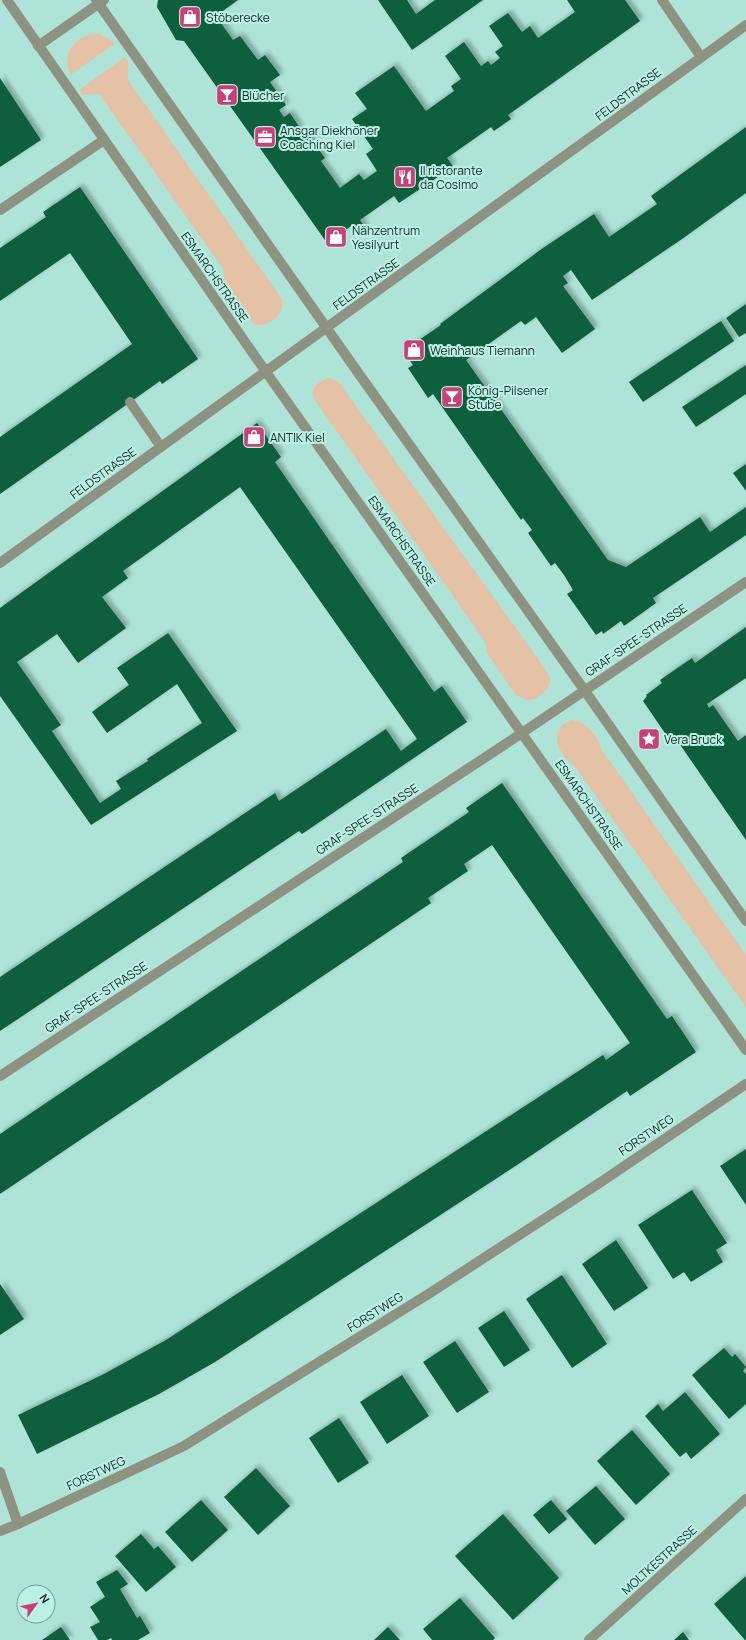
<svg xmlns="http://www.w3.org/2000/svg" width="746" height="1640" viewBox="0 0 746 1640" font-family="Manrope,sans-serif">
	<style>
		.green { fill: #e5c1a5 }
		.building { fill: #105e3e; filter: url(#shadow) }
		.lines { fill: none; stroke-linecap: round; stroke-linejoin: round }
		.service { stroke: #8d9281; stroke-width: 10 }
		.minor { stroke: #8d9281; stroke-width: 10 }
		.tertiary { stroke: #8d9281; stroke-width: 10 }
		.labels { text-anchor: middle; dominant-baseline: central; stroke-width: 4; stroke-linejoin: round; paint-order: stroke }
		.poi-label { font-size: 12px; fill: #132824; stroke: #bbf1e5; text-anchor: start }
		.street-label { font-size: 12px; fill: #132824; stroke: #bbf1e5 }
	</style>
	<defs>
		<filter id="shadow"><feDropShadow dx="3.5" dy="-3.5" stdDeviation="2" flood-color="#0004"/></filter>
	</defs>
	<rect width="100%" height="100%" fill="#aee4d8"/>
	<!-- green -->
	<g class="green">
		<path d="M 90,34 L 100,34 L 116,43 L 70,75 C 64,55 69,42 90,34 Z"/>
		<path d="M 125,57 L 128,61 L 128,80 L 282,299 C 285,316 270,326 255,325 L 252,322 L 224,282 L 224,270 L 99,94 L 82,95 L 79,90 Z"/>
		<path d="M 328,378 L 334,379 L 338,381 L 543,666 L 550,678 L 550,684 L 548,689 L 535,699 L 528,700 L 522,698 L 516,695 L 486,652 L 486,643 L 316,402 C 308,389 315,384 328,378 Z"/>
		<path d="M 571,720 C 586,720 598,736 602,750 L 746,955 L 746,1007 L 576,768 C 560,756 545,731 571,720 Z"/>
	</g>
	<!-- building -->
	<g class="building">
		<path d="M 158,0 L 238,0 L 216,16 L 233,40 L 240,36 L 258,60 L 265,55 L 280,75 L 270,82 L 286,105 L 279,110 L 284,117 L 290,113 L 300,128 L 297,130 L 302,137 L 307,133 L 325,158 L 321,161 L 340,188 L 359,174 L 364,180 L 377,171 L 366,154 L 373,149 L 352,119 L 367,109 L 355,93 L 394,66 L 426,111 L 454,91 L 451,86 L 461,79 L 445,56 L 464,42 L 481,66 L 488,61 L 491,65 L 500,58 L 495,52 L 503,46 L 489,26 L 508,13 L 522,32 L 530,26 L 538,38 L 575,12 L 567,0 L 625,0 L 640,21 L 508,115 L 511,119 L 494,131 L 491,127 L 447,158 L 453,166 L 432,181 L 399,203 L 394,196 L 360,220 L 366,228 L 360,232 L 354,224 L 327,243 L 184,41 L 176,40 L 157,7 Z"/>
		<path d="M 378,0 L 407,0 L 416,14 L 435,0 L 483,0 L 412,50 Z"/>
		<path d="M 0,78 L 41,140 L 0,167 Z"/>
		<path d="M 746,127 L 746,193 L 682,239 L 592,300 L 571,270 L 563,276 L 568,283 L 563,286 L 595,329 L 562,353 L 536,317 L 525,325 L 521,321 L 466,360 L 608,560 L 626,567 L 700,517 L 710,532 L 746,507 L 746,535 L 653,598 L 656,603 L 624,626 L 621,621 L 603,634 L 602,631 L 596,635 L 567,594 L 573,590 L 564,575 L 555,563 L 551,566 L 528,533 L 532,530 L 523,518 L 521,520 L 433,394 L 428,398 L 408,368 L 413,365 L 403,351 L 441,325 L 440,324 L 543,248 L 594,214 L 609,237 L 657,204 L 651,196 Z"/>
		<path d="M 80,187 L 198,359 L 162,384 L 160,381 L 0,494 L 0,437 L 132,344 L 70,253 L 0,301 L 0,248 L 46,217 L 43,212 Z"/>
		<path d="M 746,304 L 746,333 L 739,337 L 726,318 Z"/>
		<path d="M 721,321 L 734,341 L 643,402 L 629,382 Z"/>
		<path d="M 746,365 L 746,394 L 696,427 L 682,407 Z"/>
		<path d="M 257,423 L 281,457 L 275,462 L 434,692 L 442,686 L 467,722 L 302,834 L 299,831 L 0,1031 L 0,977 L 275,793 L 279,801 L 386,729 L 401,751 L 417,739 L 240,487 L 123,571 L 128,578 L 102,597 L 126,628 L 78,663 L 57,634 L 17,662 L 61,725 L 52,731 L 100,803 L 121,789 L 116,781 L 148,761 L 147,759 L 202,723 L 177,684 L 107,733 L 92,712 L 129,685 L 117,668 L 168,633 L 237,731 L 91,825 L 0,696 L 0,608 Z"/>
		<path d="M 746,464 L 746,491 L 733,473 Z"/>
		<path d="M 746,627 L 746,678 L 707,704 L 709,708 L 713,705 L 738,741 L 746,735 L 746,840 L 674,736 L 669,739 L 643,701 L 647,696 L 646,695 L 662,683 L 660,680 L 692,658 L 695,663 Z"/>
		<path d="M 502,783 L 667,1019 L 672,1016 L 696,1052 L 630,1096 L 627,1091 L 520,1163 L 215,1362 L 159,1394 L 37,1454 L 18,1415 L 102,1375 L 166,1340 L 603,1055 L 606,1060 L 630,1043 L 492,845 L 464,864 L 468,871 L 428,898 L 431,903 L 0,1194 L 0,1134 L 403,862 L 401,858 L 469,812 L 466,808 Z"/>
		<path d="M 746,1149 L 746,1205 L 720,1166 Z"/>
		<path d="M 692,1190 L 727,1243 L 716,1250 L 723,1262 L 691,1282 L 684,1272 L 673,1279 L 638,1225 Z"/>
		<path d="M 616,1240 L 648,1288 L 614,1311 L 582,1264 Z"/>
		<path d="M 562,1275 L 607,1344 L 572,1368 L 526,1299 Z"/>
		<path d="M 0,1284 L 24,1319 L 0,1335 Z"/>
		<path d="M 504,1311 L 530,1350 L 504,1367 L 478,1328 Z"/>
		<path d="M 455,1341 L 489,1392 L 457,1413 L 423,1362 Z"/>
		<path d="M 724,1348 L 732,1357 L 735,1354 L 746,1367 L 743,1371 L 746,1374 L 746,1404 L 729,1419 L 692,1375 Z"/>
		<path d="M 402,1375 L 429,1416 L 387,1444 L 360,1402 Z"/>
		<path d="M 685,1392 L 720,1434 L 691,1459 L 686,1452 L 680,1457 L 645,1416 L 658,1404 L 663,1411 Z"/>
		<path d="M 339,1418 L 369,1463 L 338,1483 L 309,1438 Z"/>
		<path d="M 632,1430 L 670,1474 L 636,1505 L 597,1461 Z"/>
		<path d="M 256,1468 L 290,1506 L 258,1535 L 224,1497 Z"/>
		<path d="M 596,1486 L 625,1519 L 595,1545 L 566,1511 Z"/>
		<path d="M 201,1500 L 228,1530 L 192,1562 L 165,1532 Z"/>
		<path d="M 551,1500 L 567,1519 L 549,1534 L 533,1515 Z"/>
		<path d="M 503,1514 L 559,1578 L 513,1620 L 455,1556 Z"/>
		<path d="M 141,1534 L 154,1549 L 158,1546 L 176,1567 L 146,1592 L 115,1556 Z"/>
		<path d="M 117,1570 L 128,1584 L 120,1589 L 137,1618 L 140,1616 L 150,1633 L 138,1640 L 112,1640 L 111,1638 L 107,1640 L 98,1640 L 90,1627 L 100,1622 L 90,1607 L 105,1597 L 96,1582 Z"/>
		<path d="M 746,1576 L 746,1640 L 745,1640 L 714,1604 Z"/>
		<path d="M 460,1598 L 495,1638 L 493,1640 L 432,1640 L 423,1629 Z"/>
		<path d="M 61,1627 L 70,1640 L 42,1640 Z"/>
		<path d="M 388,1627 L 400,1640 L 374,1640 Z"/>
		<path d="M 683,1632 L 689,1640 L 674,1640 Z"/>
	</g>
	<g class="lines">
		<!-- service -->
		<path class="service" d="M 130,402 L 161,447"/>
		<!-- minor -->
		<g class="minor">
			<path d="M 7,0 L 266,372 L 746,1050"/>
			<path d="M 96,0 L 359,374 L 585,691 L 746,921"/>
			<path d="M 662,0 L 701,57"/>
			<path d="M 38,46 L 104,0"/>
			<path d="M 0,210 L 104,140"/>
			<path d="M 0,1076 L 504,745 L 746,582"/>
			<path d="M 0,1472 L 18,1524"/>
			<path d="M 0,1531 L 18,1524 L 184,1446 L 430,1293 L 601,1182 L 746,1084"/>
			<path d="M 589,1640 L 746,1499"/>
		</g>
		<!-- tertiary -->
		<path class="tertiary" d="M 0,563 L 746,25"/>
	</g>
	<!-- icons -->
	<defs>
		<g id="shop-square" transform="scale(1.15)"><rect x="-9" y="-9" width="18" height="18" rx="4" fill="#ca3f76" stroke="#bbf1e5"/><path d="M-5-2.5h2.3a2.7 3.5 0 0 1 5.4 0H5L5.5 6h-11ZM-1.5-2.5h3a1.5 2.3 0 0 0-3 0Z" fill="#fff"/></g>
		<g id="bar-square" transform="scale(1.15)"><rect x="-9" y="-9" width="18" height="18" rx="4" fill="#ca3f76" stroke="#bbf1e5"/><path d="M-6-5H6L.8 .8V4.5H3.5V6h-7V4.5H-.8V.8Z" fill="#fff"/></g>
		<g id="office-square" transform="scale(1.15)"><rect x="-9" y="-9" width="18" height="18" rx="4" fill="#ca3f76" stroke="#bbf1e5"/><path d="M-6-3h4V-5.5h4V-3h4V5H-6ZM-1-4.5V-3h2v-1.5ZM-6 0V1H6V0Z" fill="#fff"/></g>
		<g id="restaurant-square" transform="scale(1.15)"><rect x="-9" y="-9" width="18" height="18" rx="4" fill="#ca3f76" stroke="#bbf1e5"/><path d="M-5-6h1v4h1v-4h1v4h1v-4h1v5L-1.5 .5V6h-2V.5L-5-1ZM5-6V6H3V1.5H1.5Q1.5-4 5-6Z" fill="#fff"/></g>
		<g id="sight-square" transform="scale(1.15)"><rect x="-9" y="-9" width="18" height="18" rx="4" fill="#ca3f76" stroke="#bbf1e5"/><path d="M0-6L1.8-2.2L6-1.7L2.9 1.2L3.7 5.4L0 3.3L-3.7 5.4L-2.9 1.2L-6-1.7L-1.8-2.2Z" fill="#fff"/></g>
	</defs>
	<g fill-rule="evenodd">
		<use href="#shop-square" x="190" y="17"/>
		<use href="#bar-square" x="227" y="95"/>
		<use href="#office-square" x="265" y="137"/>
		<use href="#restaurant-square" x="405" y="177"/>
		<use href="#shop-square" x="336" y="237"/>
		<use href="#shop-square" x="414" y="350"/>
		<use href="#bar-square" x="452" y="397"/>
		<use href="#shop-square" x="254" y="437"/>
		<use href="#sight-square" x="649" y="739"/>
	</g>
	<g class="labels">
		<!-- poi labels -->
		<g class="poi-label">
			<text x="206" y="17">Stöberecke</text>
			<text x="242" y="95">Blücher</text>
			<text x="280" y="130">Ansgar Diekhöner<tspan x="280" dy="14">Coaching Kiel</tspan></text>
			<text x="420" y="170">Il ristorante<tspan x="420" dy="14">da Cosimo</tspan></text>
			<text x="352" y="230">Nähzentrum<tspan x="352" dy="14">Yesilyurt</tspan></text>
			<text x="430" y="350">Weinhaus Tiemann</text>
			<text x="468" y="390">König-Pilsener<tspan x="468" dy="14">Stube</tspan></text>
			<text x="270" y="437">ANTIK Kiel</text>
			<text x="664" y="739">Vera Bruck</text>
		</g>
		<!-- street labels -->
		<g class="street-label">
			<text transform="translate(628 94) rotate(-37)">FELDSTRASSE</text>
			<text transform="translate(215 277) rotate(55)">ESMARCHSTRASSE</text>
			<text transform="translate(366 284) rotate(-36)">FELDSTRASSE</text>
			<text transform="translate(103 473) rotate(-36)">FELDSTRASSE</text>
			<text transform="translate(402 541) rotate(55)">ESMARCHSTRASSE</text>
			<text transform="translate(636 640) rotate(-34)">GRAF-SPEE-STRASSE</text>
			<text transform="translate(589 805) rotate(55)">ESMARCHSTRASSE</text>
			<text transform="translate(367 819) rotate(-33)">GRAF-SPEE-STRASSE</text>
			<text transform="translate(96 997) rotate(-33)">GRAF-SPEE-STRASSE</text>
			<text transform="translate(646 1135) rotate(-34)">FORSTWEG</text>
			<text transform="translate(375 1312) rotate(-32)">FORSTWEG</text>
			<text transform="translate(96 1473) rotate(-25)">FORSTWEG</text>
			<text transform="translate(659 1560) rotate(-42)">MOLTKESTRASSE</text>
		</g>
	</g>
	<!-- north arrow -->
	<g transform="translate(36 1604) rotate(57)"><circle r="19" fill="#bbf1e5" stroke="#78a198"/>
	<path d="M0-3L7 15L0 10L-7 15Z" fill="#ca3f76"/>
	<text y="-6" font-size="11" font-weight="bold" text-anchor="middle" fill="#132824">N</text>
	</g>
</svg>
